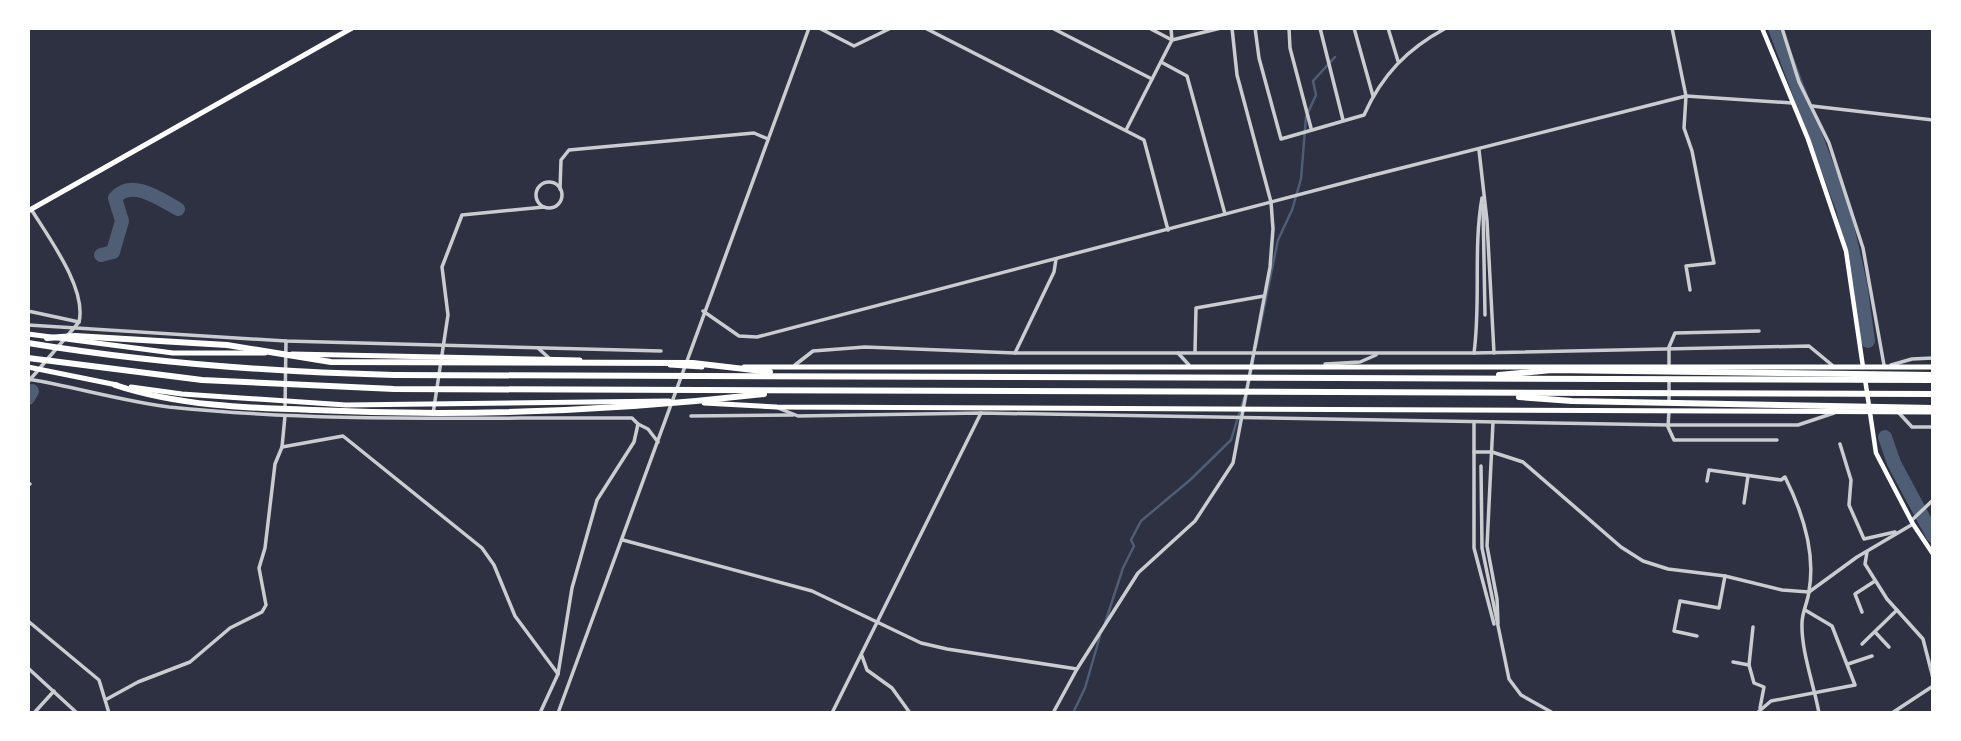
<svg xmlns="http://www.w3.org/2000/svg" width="1961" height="741" viewBox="0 0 1961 741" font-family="Lora,serif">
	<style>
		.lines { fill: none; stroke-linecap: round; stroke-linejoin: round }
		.stream { stroke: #4f5d75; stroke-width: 2.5 }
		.river { stroke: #4f5d75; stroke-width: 14 }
		.minor { stroke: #caccd0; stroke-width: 3.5 }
		.tertiary { stroke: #caccd0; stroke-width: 3.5 }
		.secondary { stroke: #fff; stroke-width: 4.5 }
		.primary { stroke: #fff; stroke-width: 5 }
		.trunk { stroke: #fff; stroke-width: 5 }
		.motorway { stroke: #fff; stroke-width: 6 }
	</style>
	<rect width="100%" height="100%" fill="#2d3142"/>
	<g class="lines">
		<!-- stream -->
		<g class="stream">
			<path d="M 1256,347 L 1278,240 L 1292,210 L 1301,179 L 1306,117 L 1316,95 L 1313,81 L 1335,57"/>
			<path d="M 1105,623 L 1123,568 L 1134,546 L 1131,540 L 1141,521 L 1190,480 L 1231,440 L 1244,398"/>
			<path d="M 1073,713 L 1085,688 L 1100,636"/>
		</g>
		<!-- river -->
		<g class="river">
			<path d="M 1775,28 L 1843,209 L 1860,283 L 1868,341"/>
			<path d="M 101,255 L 113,252 L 122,221 L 115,198 C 131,178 160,199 178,209"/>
			<path d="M 28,398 L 32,391"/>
			<path d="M 1885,437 L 1894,463 L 1933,536"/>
		</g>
		<!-- minor -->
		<g class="minor">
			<path d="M 819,28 L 854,46 L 891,28"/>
			<path d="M 925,28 L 1144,140 L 1168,230"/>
			<path d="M 1052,28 L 1152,79"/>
			<path d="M 1149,28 L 1172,40 L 1221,28"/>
			<path d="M 1255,28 L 1259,58 L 1281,139 L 1364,115 C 1382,75 1407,49 1446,28"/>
			<path d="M 1289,28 L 1290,48 L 1311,128"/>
			<path d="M 1320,28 L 1343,120"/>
			<path d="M 1354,28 L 1373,96"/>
			<path d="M 1388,28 L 1398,61"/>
			<path d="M 1672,28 L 1686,96 L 1684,128 L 1692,151 L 1714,263 L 1686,266 L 1690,290"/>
			<path d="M 1782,28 L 1799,82 L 1829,143 L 1863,248 L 1884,365"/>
			<path d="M 1161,62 L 1187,76 L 1225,214"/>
			<path d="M 1812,106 L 1933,120"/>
			<path d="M 1126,130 L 1172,40 L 1171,28"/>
			<path d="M 1479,150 L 1487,221 L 1494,353"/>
			<path d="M 1370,176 L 1686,96 L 1792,103"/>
			<circle cx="549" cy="195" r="13"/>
			<path d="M 560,189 L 561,160 L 569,150 L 754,133 L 768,139"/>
			<path d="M 1483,205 L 1485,315"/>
			<path d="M 28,311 L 79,322"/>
			<path d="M 28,325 L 286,341 L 661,351"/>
			<path d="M 538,348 L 549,358"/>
			<path d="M 1195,352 L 1196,308 L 1264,296"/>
			<path d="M 1178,353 L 1189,365"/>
			<path d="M 1474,353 C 1481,302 1473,249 1482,198"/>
			<path d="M 1325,364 L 1360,362 L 1376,355"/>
			<path d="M 795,365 L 813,351 L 865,347 L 1015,353 L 1474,353 L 1809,346 L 1832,365"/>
			<path d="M 1891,365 L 1912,359 L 1933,358"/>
			<path d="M 1669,368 L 1669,347 L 1675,333 L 1759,331"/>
			<path d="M 28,379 C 75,387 122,401 169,407 C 323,423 477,417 632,418 L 638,424 L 634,442 L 597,500 L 572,588 L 558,674 L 540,713"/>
			<path d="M 28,382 L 79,322 C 87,289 49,238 31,209"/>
			<path d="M 1669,403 L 1669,380"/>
			<path d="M 778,408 L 798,416 L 981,413 L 1669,425 L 1798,425 L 1834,413"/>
			<path d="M 285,409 L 286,341"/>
			<path d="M 1669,411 L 1668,427 L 1674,440 L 1777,440"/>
			<path d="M 1899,413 L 1912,427 L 1933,427"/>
			<path d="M 433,414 L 448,315 L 442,267 L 462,215 L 544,207"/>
			<path d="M 691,416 L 793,415"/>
			<path d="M 1474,422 L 1474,548 L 1494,624"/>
			<path d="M 1493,422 L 1487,546 L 1497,599 L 1498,623"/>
			<path d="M 638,424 L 648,429 L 658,442"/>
			<path d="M 1840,444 L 1851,480 L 1849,505 L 1864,539 L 1895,532"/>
			<path d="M 282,447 L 343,436 L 482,548 L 494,565 L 515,616 L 558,674"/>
			<path d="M 1474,452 L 1492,452 L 1523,462 L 1621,547 L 1643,561 L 1668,569 L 1725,576 L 1782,590 L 1809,592 L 1857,557 L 1913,524"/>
			<path d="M 1481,466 L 1482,548 L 1509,679 L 1521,695 L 1553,713"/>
			<path d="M 1707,481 L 1709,470 L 1781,480 L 1785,477 C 1802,511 1816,552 1809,591 C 1808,602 1802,612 1802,623 C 1801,651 1814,685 1819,713"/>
			<path d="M 28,485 L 30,484"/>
			<path d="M 1744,503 L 1748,476"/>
			<path d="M 1912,520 L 1933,500"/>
			<path d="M 1867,552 L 1865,564 L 1887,599 L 1923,639 L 1933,678"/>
			<path d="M 1862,612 L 1855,594 L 1875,581"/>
			<path d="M 28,621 L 99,680 L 109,713"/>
			<path d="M 1753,627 L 1749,665 L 1754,683 L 1764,687 L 1760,708"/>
			<path d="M 1875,632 L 1889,647"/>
			<path d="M 1697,636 L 1674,631 L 1680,601 L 1719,608 L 1725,576"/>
			<path d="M 1862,644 L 1897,610"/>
			<path d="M 862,656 L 867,670 L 892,688 L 910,713"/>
			<path d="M 1733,662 L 1749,665"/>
			<path d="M 1848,664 L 1872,656"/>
			<path d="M 28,668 L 77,713"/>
			<path d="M 107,699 L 138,682 L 190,662 L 230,628 L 262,612 L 266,605 L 259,568 L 265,548 L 275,464 L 282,447 L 285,416"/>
			<path d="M 34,713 L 54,691"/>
			<path d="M 1757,713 L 1771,701 L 1855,685 L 1832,626 L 1805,610"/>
			<path d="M 1892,713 L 1933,686"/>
		</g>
		<!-- tertiary -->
		<g class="tertiary">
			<path d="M 703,311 L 739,336 L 757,337 L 1370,176"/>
			<path d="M 1015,353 L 1054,272 L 1056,259"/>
			<path d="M 623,540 L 812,591 L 921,643 L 947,649 L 1077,669 L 1138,573 L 1195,521 L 1233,463 L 1270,267 L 1273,229 L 1271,202 L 1237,75 L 1232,28"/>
			<path d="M 558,713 L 809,28"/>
			<path d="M 832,713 L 981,413"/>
			<path d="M 1053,713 L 1077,669"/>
		</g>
		<!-- secondary -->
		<g class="secondary">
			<path d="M 1762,28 L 1808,139 L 1846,251 L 1863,367"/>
			<path d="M 1865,379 L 1876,453 L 1913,524 L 1933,554"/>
		</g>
		<!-- primary -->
		<path class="primary" d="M 28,211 L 352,28"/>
		<!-- trunk -->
		<g class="trunk">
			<path d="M 28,334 L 173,353 L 265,353"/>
			<path d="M 292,354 L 580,360"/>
			<path d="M 670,365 L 702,367"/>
			<path d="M 28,367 L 117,385"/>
			<path d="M 744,367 L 1933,367"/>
			<path d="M 131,387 L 182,394 L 346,405 L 669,401"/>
			<path d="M 704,403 L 777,407 L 1933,412"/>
		</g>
		<!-- motorway -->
		<g class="motorway">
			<path d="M 47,338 L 75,336 L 227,345 L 331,362 L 693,363 L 770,372"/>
			<path d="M 28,343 C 150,363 271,372 394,375 L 1933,380"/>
			<path d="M 28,358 L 202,380 L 394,389 L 1933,394"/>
			<path d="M 1499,375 L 1552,370 L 1933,375"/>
			<path d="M 115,385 C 178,406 248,408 314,410 C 464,417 615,411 764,394"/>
			<path d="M 1519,397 L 1572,401 L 1933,408"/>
		</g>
	</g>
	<!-- border -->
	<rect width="1961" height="741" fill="none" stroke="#ffffff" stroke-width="60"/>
</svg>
